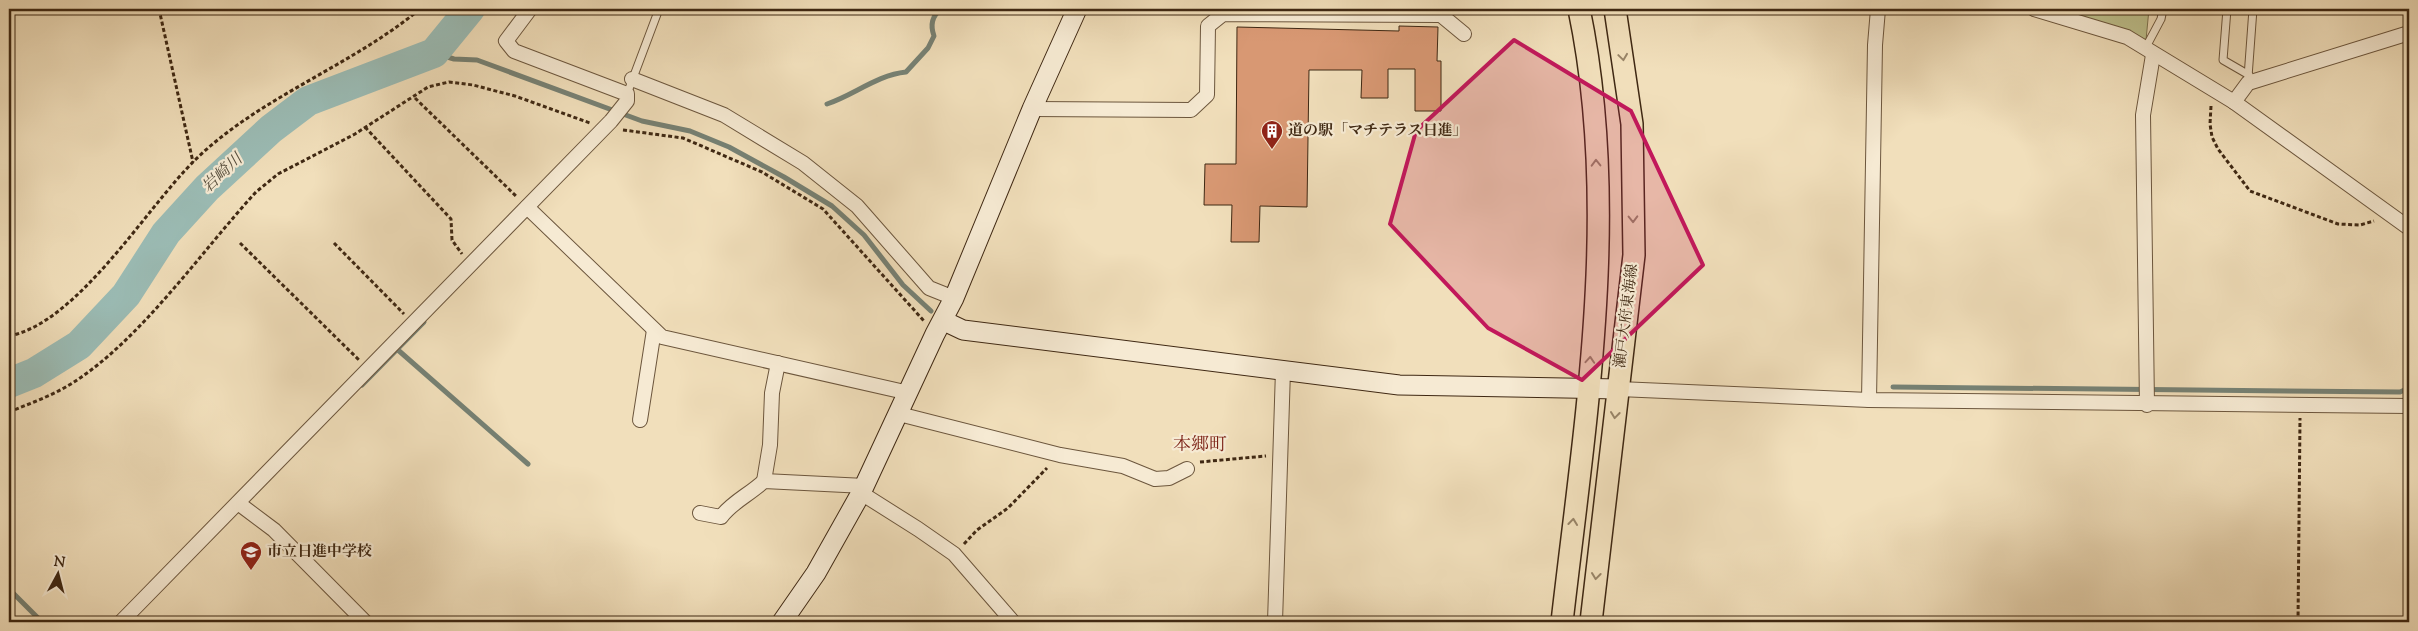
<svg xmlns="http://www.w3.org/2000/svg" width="2418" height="631" viewBox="0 0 2418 631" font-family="'Sorts Mill Goudy','Noto Serif JP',serif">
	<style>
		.green { fill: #bec18d; stroke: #7e7450 }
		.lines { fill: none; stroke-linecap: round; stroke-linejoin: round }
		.stream { stroke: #768174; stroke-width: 5 }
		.river { stroke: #9bbcb5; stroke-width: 30 }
		.building { fill: #d89873; stroke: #3f2813 }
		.lane-casing { stroke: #6c563d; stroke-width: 9 }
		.street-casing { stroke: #6c563d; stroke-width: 16 }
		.secondary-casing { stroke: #3f2813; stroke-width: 21 }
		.primary-casing { stroke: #3f2813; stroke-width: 24 }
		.path { stroke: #3f2813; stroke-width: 3; stroke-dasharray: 4 2.5; stroke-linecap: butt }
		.lane { stroke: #f6ead3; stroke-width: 7 }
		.street { stroke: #f6ead3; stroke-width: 14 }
		.secondary { stroke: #f6ead3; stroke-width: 19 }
		.primary { stroke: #f1dfbb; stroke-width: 21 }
		.oneway { stroke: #988467 }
		.marked { fill: #c2185b; fill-opacity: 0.2; stroke: #c2185b; stroke-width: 4; stroke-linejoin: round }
		.labels { text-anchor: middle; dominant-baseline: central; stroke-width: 4.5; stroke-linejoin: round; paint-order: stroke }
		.poi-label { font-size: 15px; font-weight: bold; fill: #3f2813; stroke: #f6ead3; text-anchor: start }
		.street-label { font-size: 15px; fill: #3f2813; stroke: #f6ead3 }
		.water-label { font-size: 16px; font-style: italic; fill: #564d3c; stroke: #f6ead3 }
		.quarter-label { font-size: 18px; fill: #7a1f14; stroke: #f6ead3 }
	</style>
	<rect width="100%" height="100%" fill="#f1dfbb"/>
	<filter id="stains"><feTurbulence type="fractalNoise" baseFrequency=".004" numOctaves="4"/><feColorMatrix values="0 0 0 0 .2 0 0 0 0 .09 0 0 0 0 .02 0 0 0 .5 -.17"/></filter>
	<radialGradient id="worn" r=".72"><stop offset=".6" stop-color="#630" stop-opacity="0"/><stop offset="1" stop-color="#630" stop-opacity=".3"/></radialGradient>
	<!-- green -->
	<path class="green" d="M 2062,9 L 2149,9 L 2146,40 Z"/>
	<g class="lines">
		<!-- stream -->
		<g class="stream">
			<path d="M 434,53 L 454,59 L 477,60 L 642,121 L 690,131 L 729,147 L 784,177 L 832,206 L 864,235 L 903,285 L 931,311"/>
			<path d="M 827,104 C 854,95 877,75 906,72 L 928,48 L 934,36 C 930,25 932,16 941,9"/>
			<path d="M 398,350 L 528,464"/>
			<path d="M 362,385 L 424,322"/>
			<path d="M 1893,387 L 2400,392 L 2409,388"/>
			<path d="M 9,589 L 42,622"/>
		</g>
		<!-- river -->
		<path class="river" d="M 9,383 L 34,373 L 79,345 L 126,295 L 166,233 L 207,188 L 271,129 L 308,101 L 434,53 L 470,9"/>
	</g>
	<!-- building -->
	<path class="building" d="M 1399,26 L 1438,27 L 1437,61 L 1441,61 L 1441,111 L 1415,111 L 1415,69 L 1388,69 L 1388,98 L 1361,98 L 1362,70 L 1309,70 L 1307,207 L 1260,206 L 1259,242 L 1231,242 L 1232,205 L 1204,205 L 1205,164 L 1236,164 L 1237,27 L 1399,31 Z"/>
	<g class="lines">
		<!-- lane casing -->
		<g class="lane-casing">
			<g id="lane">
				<path d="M 2227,9 L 2223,60 L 2249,75"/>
				<path d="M 2145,49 L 2161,19 L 2163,9"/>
				<path d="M 2248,77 L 2253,9"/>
				<path d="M 627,94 L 659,9"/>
			</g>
		</g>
		<!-- street casing -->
		<g class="street-casing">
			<g id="street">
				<path d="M 2034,9 L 2127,37 L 2234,102 L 2409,228"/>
				<path d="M 632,79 L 724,115 L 803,163 L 857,206 L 929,288 L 954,298"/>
				<path d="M 2234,102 L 2248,83 L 2409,33"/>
				<path d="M 1032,109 L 1191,110 L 1207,95 L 1208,26 L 1223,14 L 1441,15 L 1464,34"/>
				<path d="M 527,207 L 662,337 L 909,393"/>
				<path d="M 1619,389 L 1869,400 L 2409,406"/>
				<path d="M 1869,400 L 1875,45 L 1878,9"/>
				<path d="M 2147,405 L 2143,115 L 2153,55"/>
				<path d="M 899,414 L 1060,455 L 1123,466 L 1155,479 L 1169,478 L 1187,469"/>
				<path d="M 640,420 L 654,330"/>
				<path d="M 764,481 L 770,445 L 772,393 L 778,363"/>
				<path d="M 861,493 L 918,529 L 954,554 L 1013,622"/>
				<path d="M 238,503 L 274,530 L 365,622"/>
				<path d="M 700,513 L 721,517 C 732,502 749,495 764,481 L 865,486"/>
				<path d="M 121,622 L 611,121 L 627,101 L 627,94 L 514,51 L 506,41 L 530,9"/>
				<path d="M 1275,622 L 1283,370"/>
			</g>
		</g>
		<!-- secondary casing -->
		<g class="secondary-casing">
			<g id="secondary">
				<path d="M 944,321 L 963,330 L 1399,385 L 1619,389"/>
				<path d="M 782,622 L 816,573 L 861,493 L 935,334 L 954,298 L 1032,109 L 1077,9"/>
			</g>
		</g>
		<!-- primary casing -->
		<g class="primary-casing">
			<g id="primary">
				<path d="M 1562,622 C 1585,421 1621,210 1579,9"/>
				<path d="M 1591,622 L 1634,255 L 1632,124 L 1615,9"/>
			</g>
		</g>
		<!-- path -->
		<g class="path">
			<path d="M 159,9 L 193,162"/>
			<path d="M 415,98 L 516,196"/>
			<path d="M 2211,106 L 2210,124 L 2212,137 L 2218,149 L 2250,191 L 2338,224 L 2360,225 L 2374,221"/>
			<path d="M 365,127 L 451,219 L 452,240 L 462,254"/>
			<path d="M 623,130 L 683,138 L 762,172 L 823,209 L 924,321"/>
			<path d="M 240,243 L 359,360"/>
			<path d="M 334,243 L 404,314"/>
			<path d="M 9,336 C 77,323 145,210 194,161 C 259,97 350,67 420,9"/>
			<path d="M 9,412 C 31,403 54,395 74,382 C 141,339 201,252 256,192 L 278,174 L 355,134 L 428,87 L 449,82 L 473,85 L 515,96 L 590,123"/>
			<path d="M 1200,462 L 1266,456"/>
			<path d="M 964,544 L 977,530 L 1008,508 L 1047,468"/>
			<path d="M 2298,622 L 2300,418"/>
		</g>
		<!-- lane -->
		<use href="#lane" class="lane"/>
		<!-- street -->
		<use href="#street" class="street"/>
		<!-- secondary -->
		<use href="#secondary" class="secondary"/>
		<!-- primary -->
		<use href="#primary" class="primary"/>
	</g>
	<!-- one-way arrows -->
	<defs><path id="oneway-chevron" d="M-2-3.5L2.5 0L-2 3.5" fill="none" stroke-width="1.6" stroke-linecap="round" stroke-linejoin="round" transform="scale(1.25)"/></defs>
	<g class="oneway">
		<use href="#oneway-chevron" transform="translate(1623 57) rotate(82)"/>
		<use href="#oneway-chevron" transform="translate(1596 163) rotate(-91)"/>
		<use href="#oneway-chevron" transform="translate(1633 219) rotate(89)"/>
		<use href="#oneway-chevron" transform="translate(1590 360) rotate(-86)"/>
		<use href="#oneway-chevron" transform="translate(1615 415) rotate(97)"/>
		<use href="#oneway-chevron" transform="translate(1573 522) rotate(-84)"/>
		<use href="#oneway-chevron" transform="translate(1596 576) rotate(97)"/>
	</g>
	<!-- marked area -->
	<path class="marked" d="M 1514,40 L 1631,111 L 1703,265 L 1582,380 L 1488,328 L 1390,224 L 1416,131 Z"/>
	<!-- icons -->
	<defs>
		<g id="building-pin" transform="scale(1.125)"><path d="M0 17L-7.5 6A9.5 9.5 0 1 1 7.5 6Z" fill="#8f2418" stroke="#f6ead3"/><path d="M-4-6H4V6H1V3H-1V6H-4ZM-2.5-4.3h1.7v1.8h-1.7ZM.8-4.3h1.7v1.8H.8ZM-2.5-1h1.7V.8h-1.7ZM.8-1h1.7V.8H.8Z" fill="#fff"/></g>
		<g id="school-pin" transform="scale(1.125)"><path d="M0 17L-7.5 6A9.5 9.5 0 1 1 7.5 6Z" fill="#8f2418" stroke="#f6ead3"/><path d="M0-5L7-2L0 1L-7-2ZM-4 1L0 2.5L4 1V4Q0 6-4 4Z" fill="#fff"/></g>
	</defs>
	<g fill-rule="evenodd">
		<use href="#building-pin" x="1272" y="131"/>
		<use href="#school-pin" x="251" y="552"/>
	</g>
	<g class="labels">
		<!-- poi labels -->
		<g class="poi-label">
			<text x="1288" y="131">道の駅「マチテラス日進」</text>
			<text x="267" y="552">市立日進中学校</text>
		</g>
		<!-- street labels -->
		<g class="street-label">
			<text transform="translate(1627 316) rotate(-83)">瀬戸大府東海線</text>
		</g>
		<!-- water labels -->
		<g class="water-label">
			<text transform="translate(223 174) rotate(-43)">岩崎川</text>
		</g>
		<!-- quarter labels -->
		<g class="quarter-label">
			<text x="1200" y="446">本郷町</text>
		</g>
	</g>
	<!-- margin -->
	<rect width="2418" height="631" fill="none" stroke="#f1dfbb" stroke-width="30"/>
	<rect x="10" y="10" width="2398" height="611" fill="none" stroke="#3f2813" stroke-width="2.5"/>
	<rect x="15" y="15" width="2388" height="601" fill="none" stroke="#3f2813"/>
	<!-- north arrow -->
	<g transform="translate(58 574) rotate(7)" stroke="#f6ead3" stroke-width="4" paint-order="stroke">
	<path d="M0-4L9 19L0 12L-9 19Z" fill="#3f2813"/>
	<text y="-8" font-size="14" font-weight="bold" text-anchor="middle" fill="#3f2813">N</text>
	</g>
	<rect width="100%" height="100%" filter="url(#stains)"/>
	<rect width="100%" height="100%" fill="url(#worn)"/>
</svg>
